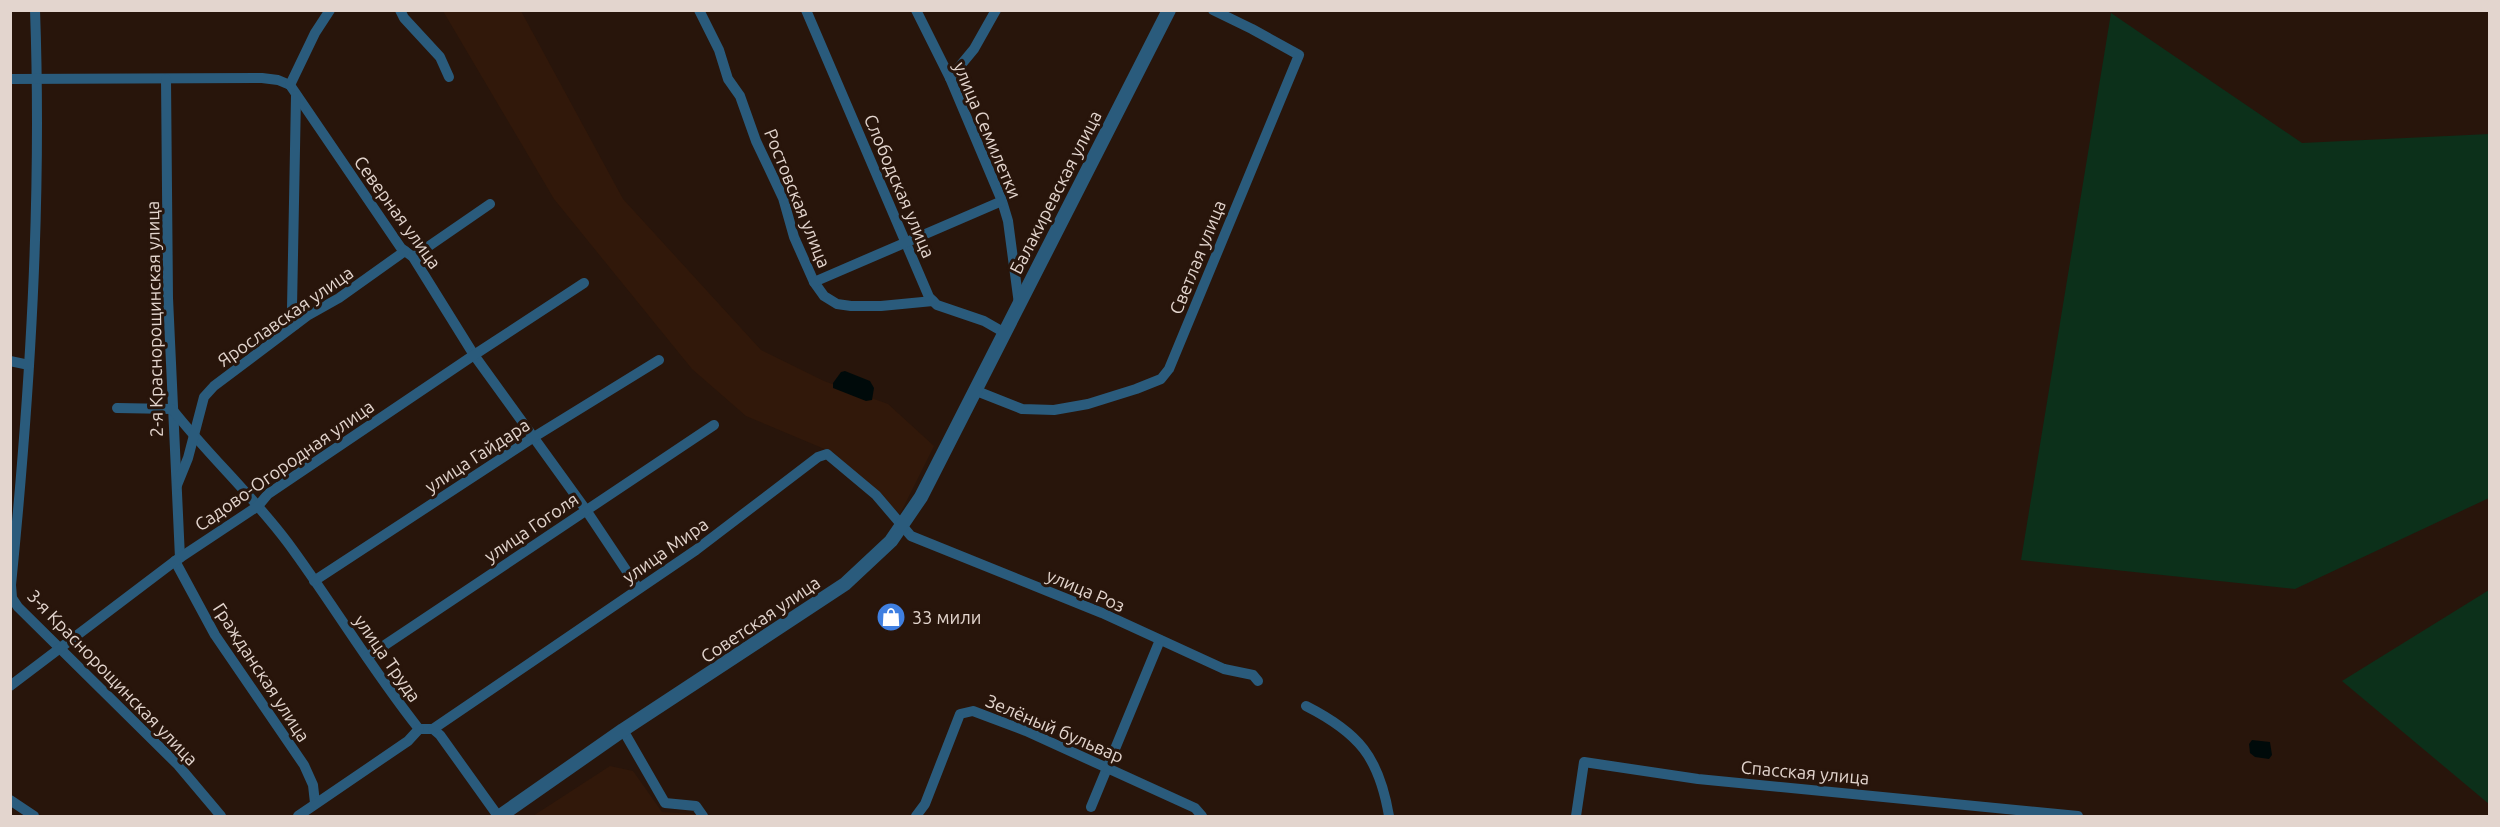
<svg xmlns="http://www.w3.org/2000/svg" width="2500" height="827" viewBox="0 0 2500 827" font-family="Ubuntu,sans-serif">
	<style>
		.built { fill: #31180a }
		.green { fill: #0c301a }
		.water { fill: #000a0a }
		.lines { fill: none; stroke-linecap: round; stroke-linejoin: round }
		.minor { stroke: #2a5b7c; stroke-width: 10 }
		.tertiary { stroke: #2a5b7c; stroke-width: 14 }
		.labels { text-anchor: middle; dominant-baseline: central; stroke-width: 6; stroke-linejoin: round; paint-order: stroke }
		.street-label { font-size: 18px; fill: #e3d5ce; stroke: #28150b }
		.poi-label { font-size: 18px; fill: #e3d5ce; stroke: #28150b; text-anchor: start }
	</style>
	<rect width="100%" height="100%" fill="#28150b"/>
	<!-- built -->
	<g class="built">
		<path d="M 443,11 L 521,11 L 623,199 L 761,350 L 824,381 L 888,404 L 934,446 L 900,514 L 834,453 L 746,416 L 692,369 L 554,199 Z"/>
		<path d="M 610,766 L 633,771 L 662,812 L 695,814 L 697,816 L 533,816 Z"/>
	</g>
	<!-- green -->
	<g class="green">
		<path d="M 2111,13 L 2302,143 L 2489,134 L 2489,498 L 2295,589 L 2021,560 Z"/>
		<path d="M 2489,590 L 2489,804 L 2342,681 Z"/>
	</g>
	<!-- water -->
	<g class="water">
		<path d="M 845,371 L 870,381 L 874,388 L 872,400 L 866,401 L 833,388 L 833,383 L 841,372 Z"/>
		<path d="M 2252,740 L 2270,742 L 2272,755 L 2269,759 L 2255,757 L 2250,753 L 2249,744 Z"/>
	</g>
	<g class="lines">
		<!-- minor -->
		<g class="minor">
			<path d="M 35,10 C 42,202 30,394 11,585 L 12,598 L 18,607 L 178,765 L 221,816"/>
			<path d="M 400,10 L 404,18 L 440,57 L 449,77"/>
			<path d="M 699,10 L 719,50 L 728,79 L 740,96 L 756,141 L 783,198 L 794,237 L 814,282 L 824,296 L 837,304 L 851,306 L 881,306 L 933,301"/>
			<path d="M 806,10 L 929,297 L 937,305 L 984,321 L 1005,333"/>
			<path d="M 916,10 L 950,78 L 1002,201 L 1008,221 L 1019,304"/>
			<path d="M 950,78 L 974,49 L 996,10"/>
			<path d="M 10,79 L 262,78 L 278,80 L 290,85 L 401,248 L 413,257 L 474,355 L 586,510 L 638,588"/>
			<path d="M 166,79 L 168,298 L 180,558"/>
			<path d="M 290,85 L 315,33 L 330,10"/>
			<path d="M 413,257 L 490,204"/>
			<path d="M 814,282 L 1002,201"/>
			<path d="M 295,325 L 292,308 L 296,96"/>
			<path d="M 10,361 L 29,365"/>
			<path d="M 974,390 L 1022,409 L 1054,410 L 1088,404 L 1136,389 L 1161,379 L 1169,369 L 1299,55 L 1252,29 L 1213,10"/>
			<path d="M 117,408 L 172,409 C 209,456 253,496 288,543 C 333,604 372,670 419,729 L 433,729 L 440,735 L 498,816"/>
			<path d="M 177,485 L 188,458 L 204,397 L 214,386 L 307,316 L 339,298 L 405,251"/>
			<path d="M 175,561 L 215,635 L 304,765 L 313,785 L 315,803"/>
			<path d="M 314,581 L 534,437 L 659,360"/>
			<path d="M 367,657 L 714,425"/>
			<path d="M 10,686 L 175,561 L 258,506 L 268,494 L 474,355 L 584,283"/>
			<path d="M 1306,706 C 1359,733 1379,757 1389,816"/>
			<path d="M 433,729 L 696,550 L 818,457 L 827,454 L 876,495 L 911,536 L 1102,613 L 1224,669 L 1253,675 L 1258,681"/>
			<path d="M 623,730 L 665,803 L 696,806 L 703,816"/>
			<path d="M 10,800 L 34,816"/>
			<path d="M 1091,807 L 1160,640"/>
			<path d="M 298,816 L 408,741 L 419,729"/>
			<path d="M 916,816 L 925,804 L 960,714 L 973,711 L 1026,731 L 1195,808 L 1202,816"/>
			<path d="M 1576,816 L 1584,762 L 1698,779 L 2078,816"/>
		</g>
		<!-- tertiary -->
		<path class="tertiary" d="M 500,816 L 623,730 L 845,584 L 891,541 L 921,497 L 1169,10"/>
	</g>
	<!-- icons -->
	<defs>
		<g id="shop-disc" transform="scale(1.5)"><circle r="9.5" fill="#3f7fe0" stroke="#28150b"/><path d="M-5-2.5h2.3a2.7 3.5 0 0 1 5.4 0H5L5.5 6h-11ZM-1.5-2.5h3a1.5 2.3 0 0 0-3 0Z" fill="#fff"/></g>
	</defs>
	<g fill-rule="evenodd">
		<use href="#shop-disc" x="891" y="617"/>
	</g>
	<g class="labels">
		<!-- street labels -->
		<g class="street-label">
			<text transform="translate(988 130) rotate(67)">улица Семилетки</text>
			<text transform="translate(900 186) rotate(67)">Слободская улица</text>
			<text transform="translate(1055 192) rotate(-63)">Балакиревская улица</text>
			<text transform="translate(798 198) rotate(68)">Ростовская улица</text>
			<text transform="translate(398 212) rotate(54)">Северная улица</text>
			<text transform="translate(1197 257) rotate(-68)">Светлая улица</text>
			<text transform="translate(285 316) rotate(-35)">Ярославская улица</text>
			<text transform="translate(154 319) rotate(-91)">2-я Краснорощинская улица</text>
			<text transform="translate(477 455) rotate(-33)">улица Гайдара</text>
			<text transform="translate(284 465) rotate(-35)">Садово-Огородная улица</text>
			<text transform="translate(531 527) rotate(-34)">улица Гоголя</text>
			<text transform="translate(665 550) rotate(-35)">улица Мира</text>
			<text transform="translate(1086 590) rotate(23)">улица Роз</text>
			<text transform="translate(760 619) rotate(-34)">Советская улица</text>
			<text transform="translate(388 658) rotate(55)">улица Труда</text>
			<text transform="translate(262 672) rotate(57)">Гражданская улица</text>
			<text transform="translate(113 677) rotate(46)">3-я Краснорощинская улица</text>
			<text transform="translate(1055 728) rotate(23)">Зелёный бульвар</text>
			<text transform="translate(1805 772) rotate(5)">Спасская улица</text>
		</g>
		<!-- poi labels -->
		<g class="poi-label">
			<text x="912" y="617">33 мили</text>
		</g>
	</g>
	<!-- border -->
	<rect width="2500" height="827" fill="none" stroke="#e3d5ce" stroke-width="24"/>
</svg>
